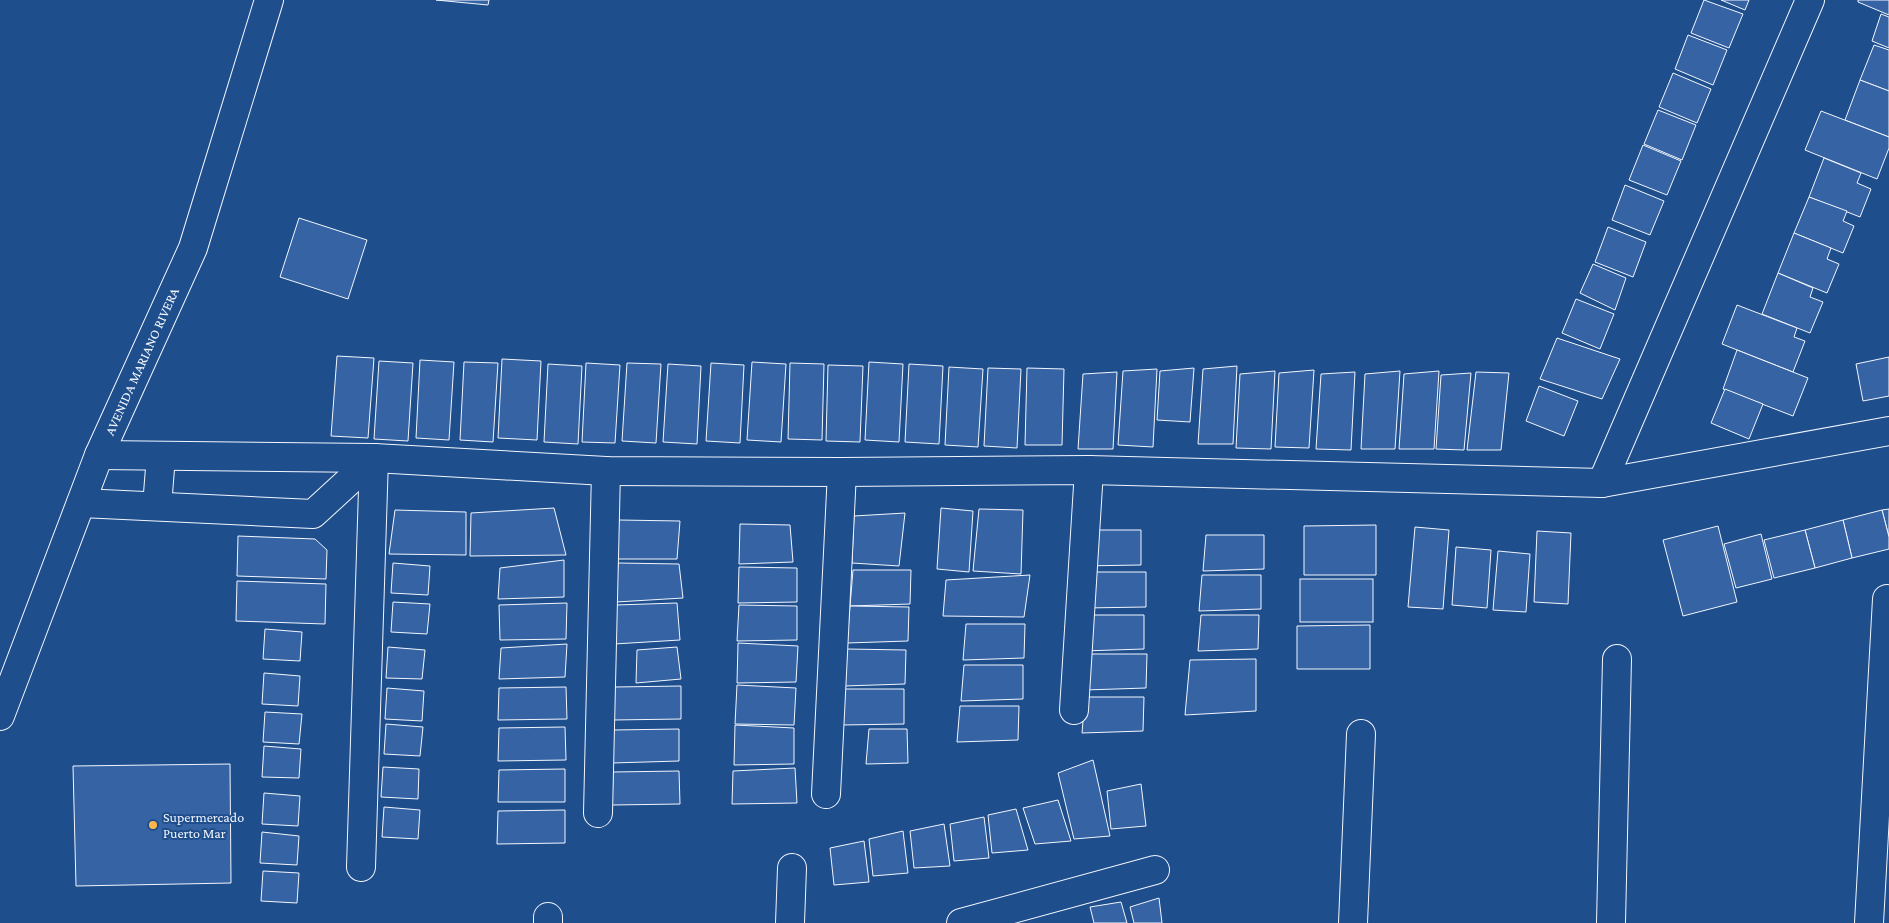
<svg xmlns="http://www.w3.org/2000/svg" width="1889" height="923" viewBox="0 0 1889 923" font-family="'Crimson Pro',serif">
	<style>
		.building { fill: #3563a3; stroke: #f2f6ff }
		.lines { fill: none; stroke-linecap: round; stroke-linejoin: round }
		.minor-casing { stroke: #f2f6ff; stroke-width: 30 }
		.major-casing { stroke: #f2f6ff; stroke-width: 30 }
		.minor { stroke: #1f4e8c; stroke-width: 28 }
		.major { stroke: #1f4e8c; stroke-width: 28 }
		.poi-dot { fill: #ffb74d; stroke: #1f4e8c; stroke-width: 2 }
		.labels { text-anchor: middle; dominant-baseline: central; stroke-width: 4; stroke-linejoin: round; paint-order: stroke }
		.street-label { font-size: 14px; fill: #f2f6ff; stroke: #1f4e8c }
		.poi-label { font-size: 14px; fill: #f2f6ff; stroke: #1f4e8c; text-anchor: start }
	</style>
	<rect width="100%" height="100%" fill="#1f4e8c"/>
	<!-- building -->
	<g class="building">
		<path d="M 436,0 L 489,0 L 488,5 Z"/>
		<path d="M 1704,0 L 1743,14 L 1729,48 L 1691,33 Z"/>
		<path d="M 1721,0 L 1749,0 L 1745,10 Z"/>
		<path d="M 1858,0 L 1889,0 L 1889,15 L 1858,2 Z"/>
		<path d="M 1881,14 L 1889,17 L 1889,48 L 1872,41 Z"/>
		<path d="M 1688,35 L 1727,50 L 1713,85 L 1675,69 Z"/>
		<path d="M 1874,45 L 1889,50 L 1889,91 L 1860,80 Z"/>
		<path d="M 1673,73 L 1711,89 L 1697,123 L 1659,107 Z"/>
		<path d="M 1860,80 L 1889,91 L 1889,137 L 1845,120 Z"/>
		<path d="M 1658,110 L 1696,125 L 1682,160 L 1644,144 Z"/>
		<path d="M 1821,111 L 1889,137 L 1889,148 L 1877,179 L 1805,150 Z"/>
		<path d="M 1643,145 L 1681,161 L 1667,195 L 1629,180 Z"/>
		<path d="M 1824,158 L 1861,173 L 1857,183 L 1871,189 L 1860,217 L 1809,197 Z"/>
		<path d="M 1625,185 L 1664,201 L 1650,235 L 1612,220 Z"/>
		<path d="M 1809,197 L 1847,211 L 1843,221 L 1854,226 L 1843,253 L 1794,233 Z"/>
		<path d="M 299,218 L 367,240 L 348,299 L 280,277 Z"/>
		<path d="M 1608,227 L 1646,242 L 1633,277 L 1595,262 Z"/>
		<path d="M 1794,233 L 1831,248 L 1827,259 L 1839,264 L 1827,293 L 1778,273 Z"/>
		<path d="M 1593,264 L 1626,278 L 1615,310 L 1580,293 Z"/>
		<path d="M 1778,273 L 1813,288 L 1810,297 L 1823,302 L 1810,333 L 1762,314 Z"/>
		<path d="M 1576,299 L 1614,314 L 1600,349 L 1562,333 Z"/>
		<path d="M 1737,305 L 1797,328 L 1794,337 L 1805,341 L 1793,372 L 1722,344 Z"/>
		<path d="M 1557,338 L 1620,359 L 1602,399 L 1540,379 Z"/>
		<path d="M 1737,350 L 1808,378 L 1793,416 L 1723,389 Z"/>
		<path d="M 337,356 L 374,358 L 368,438 L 331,436 Z"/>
		<path d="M 1889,357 L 1889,396 L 1863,401 L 1856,364 Z"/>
		<path d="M 502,359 L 541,361 L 537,440 L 498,438 Z"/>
		<path d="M 420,360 L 454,362 L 449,440 L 416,438 Z"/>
		<path d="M 379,361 L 413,363 L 408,441 L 374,439 Z"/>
		<path d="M 464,362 L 498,363 L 493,442 L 460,440 Z"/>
		<path d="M 752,362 L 786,364 L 781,442 L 747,440 Z"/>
		<path d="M 869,362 L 903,364 L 899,442 L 865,440 Z"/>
		<path d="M 586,363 L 620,365 L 615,443 L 582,442 Z"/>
		<path d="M 627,363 L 661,364 L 656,443 L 622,441 Z"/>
		<path d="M 711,363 L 744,365 L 740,443 L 706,441 Z"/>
		<path d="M 790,363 L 824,364 L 822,440 L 788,439 Z"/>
		<path d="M 548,364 L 582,366 L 578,444 L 544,442 Z"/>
		<path d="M 668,364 L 701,366 L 697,444 L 663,442 Z"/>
		<path d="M 909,364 L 943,366 L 939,444 L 905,442 Z"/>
		<path d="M 828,365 L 863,366 L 860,442 L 826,441 Z"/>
		<path d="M 1237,366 L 1233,444 L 1198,444 L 1203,369 Z"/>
		<path d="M 949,367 L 983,369 L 978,447 L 945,445 Z"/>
		<path d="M 988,368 L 1021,369 L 1017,448 L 984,446 Z"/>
		<path d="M 1027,368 L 1064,369 L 1062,445 L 1025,445 Z"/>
		<path d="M 1194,368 L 1190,422 L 1157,420 L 1160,371 Z"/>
		<path d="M 1157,369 L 1153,447 L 1118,445 L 1123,371 Z"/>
		<path d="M 1314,370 L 1309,448 L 1275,447 L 1279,373 Z"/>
		<path d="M 1275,371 L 1271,449 L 1236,448 L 1240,374 Z"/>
		<path d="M 1400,371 L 1395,449 L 1361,449 L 1365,374 Z"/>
		<path d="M 1439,371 L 1434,449 L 1399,449 L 1404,374 Z"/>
		<path d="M 1117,372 L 1113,449 L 1078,449 L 1083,374 Z"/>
		<path d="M 1355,372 L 1351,450 L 1316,449 L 1321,374 Z"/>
		<path d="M 1476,372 L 1509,373 L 1501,450 L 1467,450 Z"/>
		<path d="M 1471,373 L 1464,450 L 1436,449 L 1441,375 Z"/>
		<path d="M 1539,386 L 1578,401 L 1564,436 L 1526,421 Z"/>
		<path d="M 1725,389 L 1763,404 L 1749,439 L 1711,423 Z"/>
		<path d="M 554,508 L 566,555 L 470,556 L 471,513 Z"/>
		<path d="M 941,508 L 973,511 L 969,572 L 937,569 Z"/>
		<path d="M 979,509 L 1023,510 L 1021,574 L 973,571 Z"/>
		<path d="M 1889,509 L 1889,537 L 1882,510 Z"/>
		<path d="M 395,510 L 466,512 L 466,555 L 389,554 Z"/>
		<path d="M 1882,510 L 1889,537 L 1889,549 L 1852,558 L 1843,520 Z"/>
		<path d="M 905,513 L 899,566 L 852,563 L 854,516 Z"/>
		<path d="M 619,520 L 680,521 L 677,559 L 617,559 Z"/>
		<path d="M 1843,520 L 1852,558 L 1815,568 L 1805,530 Z"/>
		<path d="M 740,524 L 790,525 L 793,562 L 739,564 Z"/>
		<path d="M 1376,525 L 1376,575 L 1304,575 L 1304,526 Z"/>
		<path d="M 1718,526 L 1737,602 L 1683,616 L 1663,540 Z"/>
		<path d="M 1415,527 L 1449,530 L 1443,609 L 1408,607 Z"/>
		<path d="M 1083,530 L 1141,530 L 1141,565 L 1080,566 Z"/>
		<path d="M 1805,530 L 1815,568 L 1774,578 L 1764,540 Z"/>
		<path d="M 1537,531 L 1571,533 L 1568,604 L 1534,602 Z"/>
		<path d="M 1761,534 L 1772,579 L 1736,588 L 1724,544 Z"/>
		<path d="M 1206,535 L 1264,535 L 1264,569 L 1203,571 Z"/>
		<path d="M 238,536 L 315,539 L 327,550 L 326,579 L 237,576 Z"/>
		<path d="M 1456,547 L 1491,550 L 1487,608 L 1452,605 Z"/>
		<path d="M 1498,551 L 1530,554 L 1526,612 L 1493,610 Z"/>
		<path d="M 564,560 L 564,597 L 498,599 L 500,568 Z"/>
		<path d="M 393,563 L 430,566 L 428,595 L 391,593 Z"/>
		<path d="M 618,563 L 679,564 L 683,598 L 616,602 Z"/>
		<path d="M 739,567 L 797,568 L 797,602 L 738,603 Z"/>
		<path d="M 853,570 L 911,570 L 910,604 L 850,606 Z"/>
		<path d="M 1088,572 L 1146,572 L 1146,607 L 1085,608 Z"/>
		<path d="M 1030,575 L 1024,617 L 943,616 L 946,580 Z"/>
		<path d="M 1202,575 L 1261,575 L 1261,609 L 1199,611 Z"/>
		<rect x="1300" y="579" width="73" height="43"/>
		<path d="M 237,581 L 326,584 L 325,624 L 236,621 Z"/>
		<path d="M 393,602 L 430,604 L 427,634 L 391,632 Z"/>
		<path d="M 567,603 L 566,639 L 500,640 L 499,605 Z"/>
		<path d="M 677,603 L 680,640 L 614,644 L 616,605 Z"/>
		<path d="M 739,605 L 797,606 L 797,640 L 737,641 Z"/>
		<path d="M 850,606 L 909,607 L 908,641 L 847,643 Z"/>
		<path d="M 1086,615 L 1144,615 L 1144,649 L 1083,651 Z"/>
		<path d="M 1201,615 L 1259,615 L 1258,649 L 1198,651 Z"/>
		<path d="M 966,624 L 1025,624 L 1024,658 L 963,660 Z"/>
		<path d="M 1370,625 L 1370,669 L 1297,669 L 1297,626 Z"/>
		<path d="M 265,629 L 302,632 L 300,661 L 263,659 Z"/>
		<path d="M 738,643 L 798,646 L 796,682 L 737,683 Z"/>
		<path d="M 567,644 L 565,677 L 499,679 L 501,648 Z"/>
		<path d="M 388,647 L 425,650 L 422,679 L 386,678 Z"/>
		<path d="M 677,647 L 681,679 L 636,683 L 637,650 Z"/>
		<path d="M 847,649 L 906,650 L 905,684 L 844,686 Z"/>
		<path d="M 1088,654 L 1147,654 L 1146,688 L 1085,690 Z"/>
		<path d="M 1256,659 L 1256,711 L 1185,715 L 1190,660 Z"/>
		<path d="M 964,665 L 1023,665 L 1023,699 L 961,701 Z"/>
		<path d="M 264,673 L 300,676 L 298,706 L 262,704 Z"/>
		<path d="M 737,685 L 796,688 L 794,725 L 735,724 Z"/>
		<path d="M 681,686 L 681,719 L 613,720 L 614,687 Z"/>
		<path d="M 566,687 L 567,719 L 498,720 L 499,688 Z"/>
		<path d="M 387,688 L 424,691 L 422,721 L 385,719 Z"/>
		<path d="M 845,689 L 904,689 L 904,724 L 842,725 Z"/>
		<path d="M 1085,697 L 1144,697 L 1143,731 L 1082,733 Z"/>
		<path d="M 960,706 L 1019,706 L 1018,740 L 957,742 Z"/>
		<path d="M 265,712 L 302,714 L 299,744 L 263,742 Z"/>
		<path d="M 386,724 L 423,727 L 420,756 L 384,754 Z"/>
		<path d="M 735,725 L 794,728 L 794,764 L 734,765 Z"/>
		<path d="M 565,727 L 566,760 L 498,761 L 499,728 Z"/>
		<path d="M 679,729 L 679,761 L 612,763 L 613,730 Z"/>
		<path d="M 869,729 L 907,729 L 908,763 L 866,764 Z"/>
		<path d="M 264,746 L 301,749 L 299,778 L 262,777 Z"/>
		<path d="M 1093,760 L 1110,836 L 1074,839 L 1058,773 Z"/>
		<path d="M 230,764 L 231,883 L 76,886 L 73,766 Z"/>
		<path d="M 383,767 L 419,769 L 418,799 L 381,797 Z"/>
		<path d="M 795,768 L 797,803 L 732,804 L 733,771 Z"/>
		<path d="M 565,769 L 565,802 L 498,802 L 499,770 Z"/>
		<path d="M 679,771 L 680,804 L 612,805 L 613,772 Z"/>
		<path d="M 1141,784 L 1146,826 L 1111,829 L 1107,791 Z"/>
		<path d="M 264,793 L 300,796 L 298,826 L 262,824 Z"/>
		<path d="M 1058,800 L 1071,841 L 1035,844 L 1023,808 Z"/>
		<path d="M 384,807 L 420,810 L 418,839 L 382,837 Z"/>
		<path d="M 1016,809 L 1028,850 L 992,853 L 988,815 Z"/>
		<path d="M 565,810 L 565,843 L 497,844 L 498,811 Z"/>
		<path d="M 984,817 L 989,858 L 954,861 L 950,824 Z"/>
		<path d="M 944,824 L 950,866 L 914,868 L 910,831 Z"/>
		<path d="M 903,831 L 908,873 L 873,876 L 869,839 Z"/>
		<path d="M 262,832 L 299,836 L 297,865 L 260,863 Z"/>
		<path d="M 864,841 L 869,882 L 834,885 L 830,848 Z"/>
		<path d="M 263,871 L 299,873 L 297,903 L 261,901 Z"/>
		<path d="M 1159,898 L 1162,923 L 1134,923 L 1130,907 Z"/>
		<path d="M 1121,902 L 1127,923 L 1094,923 L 1090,907 Z"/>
	</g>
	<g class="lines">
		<!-- minor casing -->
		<g class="minor-casing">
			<g id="minor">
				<path d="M 99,455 L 374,458 L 606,471 L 842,472 L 1089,470 L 1602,483 L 1889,431"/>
				<path d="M 1602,483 L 1810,0"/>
				<path d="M 81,503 L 313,514 L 374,458"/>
				<path d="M 157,506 L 161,456"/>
				<path d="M 1074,710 L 1089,470"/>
				<path d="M 826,794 L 842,472"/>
				<path d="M 598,813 L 606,471"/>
				<path d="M 361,867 L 374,458"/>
				<path d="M 548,923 L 548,917"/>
				<path d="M 790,923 L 792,868"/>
				<path d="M 961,923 L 1155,870"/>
				<path d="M 1353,923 L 1361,734"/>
				<path d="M 1611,923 L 1617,659"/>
				<path d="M 1869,923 L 1887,599"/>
			</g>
		</g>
		<!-- major casing -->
		<g class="major-casing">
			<g id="major">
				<path id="s1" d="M 0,716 L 99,455 L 193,248 L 269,0"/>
			</g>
		</g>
		<!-- minor -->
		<use href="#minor" class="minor"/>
		<!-- major -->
		<use href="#major" class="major"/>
	</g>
	<!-- markers -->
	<circle class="poi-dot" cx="153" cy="825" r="5"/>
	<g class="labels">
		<!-- street labels -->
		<g class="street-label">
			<text stroke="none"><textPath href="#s1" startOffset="382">AVENIDA MARIANO RIVERA</textPath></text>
		</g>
		<!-- poi labels -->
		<g class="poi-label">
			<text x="163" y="817">Supermercado<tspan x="163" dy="16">Puerto Mar</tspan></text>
		</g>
	</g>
</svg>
